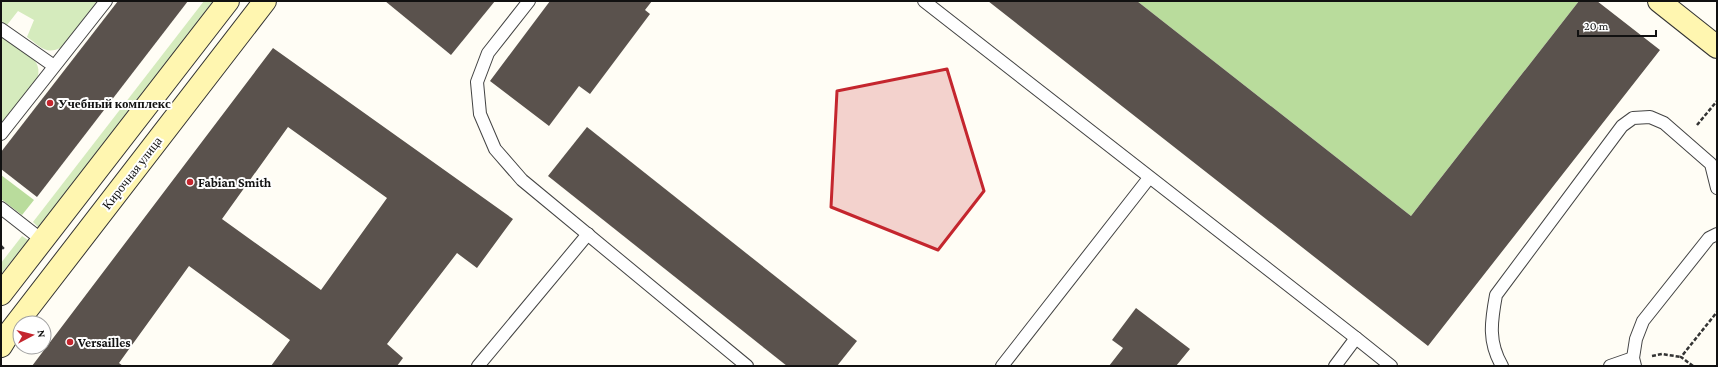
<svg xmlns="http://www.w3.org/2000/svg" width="1718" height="367" viewBox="0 0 1718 367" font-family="'Crimson Pro',serif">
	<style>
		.green { fill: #d5ebbd }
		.forest { fill: #b9dc9c }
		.building { fill: #5a524d; fill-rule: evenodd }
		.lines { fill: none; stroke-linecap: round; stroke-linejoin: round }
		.lane-casing { stroke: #444; stroke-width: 14 }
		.secondary-casing { stroke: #333; stroke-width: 24 }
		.path { stroke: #333; stroke-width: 2.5; stroke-dasharray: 4 2; stroke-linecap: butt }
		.lane { stroke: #fff; stroke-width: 12 }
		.secondary { stroke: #fff6b0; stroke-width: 22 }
		.marked { fill: #c4262e; fill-opacity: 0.2; stroke: #c4262e; stroke-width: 3; stroke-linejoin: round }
		.poi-dot { fill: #c4262e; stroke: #fff; stroke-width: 1.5 }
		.labels { text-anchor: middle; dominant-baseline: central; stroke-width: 4; stroke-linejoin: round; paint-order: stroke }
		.poi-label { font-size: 13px; font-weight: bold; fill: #111; stroke: #fff; text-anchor: start }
		.street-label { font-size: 13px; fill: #111; stroke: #fff }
	</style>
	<rect width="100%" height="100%" fill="#fffdf5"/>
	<!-- green -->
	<g class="green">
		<path d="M 1,1 L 97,1 L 62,47 C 46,56 40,46 27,37 L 34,20 L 18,11 L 7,25 L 1,21 Z"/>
		<path d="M 204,1 L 213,1 L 38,227 L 33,222 Z"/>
		<path d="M 1,36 C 16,46 48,59 36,81 L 1,123 Z"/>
		<path d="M 22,236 L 28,240 L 1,274 L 1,263 Z"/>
	</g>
	<!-- forest -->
	<g class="forest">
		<path d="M 1137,1 L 1579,1 L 1411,216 Z"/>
		<path d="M 1,175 L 34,200 L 22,215 L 1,199 Z"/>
	</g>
	<!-- building -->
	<g class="building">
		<path d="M 118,1 L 188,1 L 37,197 L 1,169 L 1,152 Z"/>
		<path d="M 385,1 L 495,1 L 451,55 Z"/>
		<path d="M 550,1 L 652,1 L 645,10 L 650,14 L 590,94 L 579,86 L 549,126 L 490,81 Z"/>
		<path d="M 988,1 L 1137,1 L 1411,216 L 1579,1 L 1597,1 L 1660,50 L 1428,346 Z"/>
		<path d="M 273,48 L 513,219 L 477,268 L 457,253 L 387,344 L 403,358 L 397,366 L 271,366 L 290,340 L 189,266 L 119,363 L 123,366 L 32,366 ZM 288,127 L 387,198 L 321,290 L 222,219 Z"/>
		<path d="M 587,127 L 857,341 L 837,366 L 787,366 L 548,176 Z"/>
		<path d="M 1136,308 L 1190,349 L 1176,366 L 1109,366 L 1123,348 L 1112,340 Z"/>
	</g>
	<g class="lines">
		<!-- lane casing -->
		<g class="lane-casing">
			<g id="lane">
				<path d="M 529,1 L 488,53 L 477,82 L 480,114 L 495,149 L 522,180 L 747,366"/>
				<path d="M 924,1 L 1356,338"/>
				<path d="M 1,29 L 54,66"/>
				<path d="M 1,134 L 106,1"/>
				<path d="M 1,208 L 42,240"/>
				<path d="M 478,366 L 588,234"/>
				<path d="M 1002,366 L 1149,178"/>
				<path d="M 1335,366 L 1356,338 L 1391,366"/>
				<path d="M 1502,366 C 1488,342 1491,322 1496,295 L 1622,126 L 1633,118 L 1650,117 L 1664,123 L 1711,164 L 1717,188"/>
				<path d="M 1610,366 L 1633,358"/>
				<path d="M 1635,366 L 1633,358 L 1636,339 L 1643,321 L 1709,238 L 1717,234"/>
			</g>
		</g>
		<!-- secondary casing -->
		<g class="secondary-casing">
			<g id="secondary">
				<path d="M 1659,1 L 1717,47"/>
				<path d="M 1,294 L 228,1"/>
				<path d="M 1,346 L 9,333 L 265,1"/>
			</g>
		</g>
		<!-- path -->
		<g class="path">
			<path d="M 1697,125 L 1717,101"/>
			<path d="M 1,246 L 5,250"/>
			<path d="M 1652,356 L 1662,354 L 1681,357"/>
			<path d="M 1693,366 L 1681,357 L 1717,312"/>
		</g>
		<!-- lane -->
		<use href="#lane" class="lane"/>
		<!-- secondary -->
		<use href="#secondary" class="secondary"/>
	</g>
	<!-- marked area -->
	<path class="marked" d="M 947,69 L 984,191 L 938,250 L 831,207 L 837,91 Z"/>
	<!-- markers -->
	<g class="poi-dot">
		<circle cx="50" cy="103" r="4"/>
		<circle cx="190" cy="182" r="4"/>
		<circle cx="70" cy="342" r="4"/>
	</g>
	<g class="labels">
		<!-- poi labels -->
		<g class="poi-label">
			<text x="58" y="103">Учебный комплекс</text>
			<text x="198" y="182">Fabian Smith</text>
			<text x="78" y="342">Versailles</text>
		</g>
		<!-- street labels -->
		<g class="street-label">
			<text transform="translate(132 173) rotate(-52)">Кирочная улица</text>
		</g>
	</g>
	<!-- border -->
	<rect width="1718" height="367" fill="none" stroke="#111111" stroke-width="4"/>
	<!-- north arrow -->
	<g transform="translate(32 335) rotate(83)"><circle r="19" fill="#ffffff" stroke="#a0a0a0"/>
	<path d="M0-3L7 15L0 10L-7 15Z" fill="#c4262e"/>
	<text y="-6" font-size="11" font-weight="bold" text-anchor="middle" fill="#111111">N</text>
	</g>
	<!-- scale -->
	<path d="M1578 30v6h78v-6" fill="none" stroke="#111111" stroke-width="2"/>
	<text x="1584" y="30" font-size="12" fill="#111111" stroke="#ffffff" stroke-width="3" paint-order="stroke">20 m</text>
</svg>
